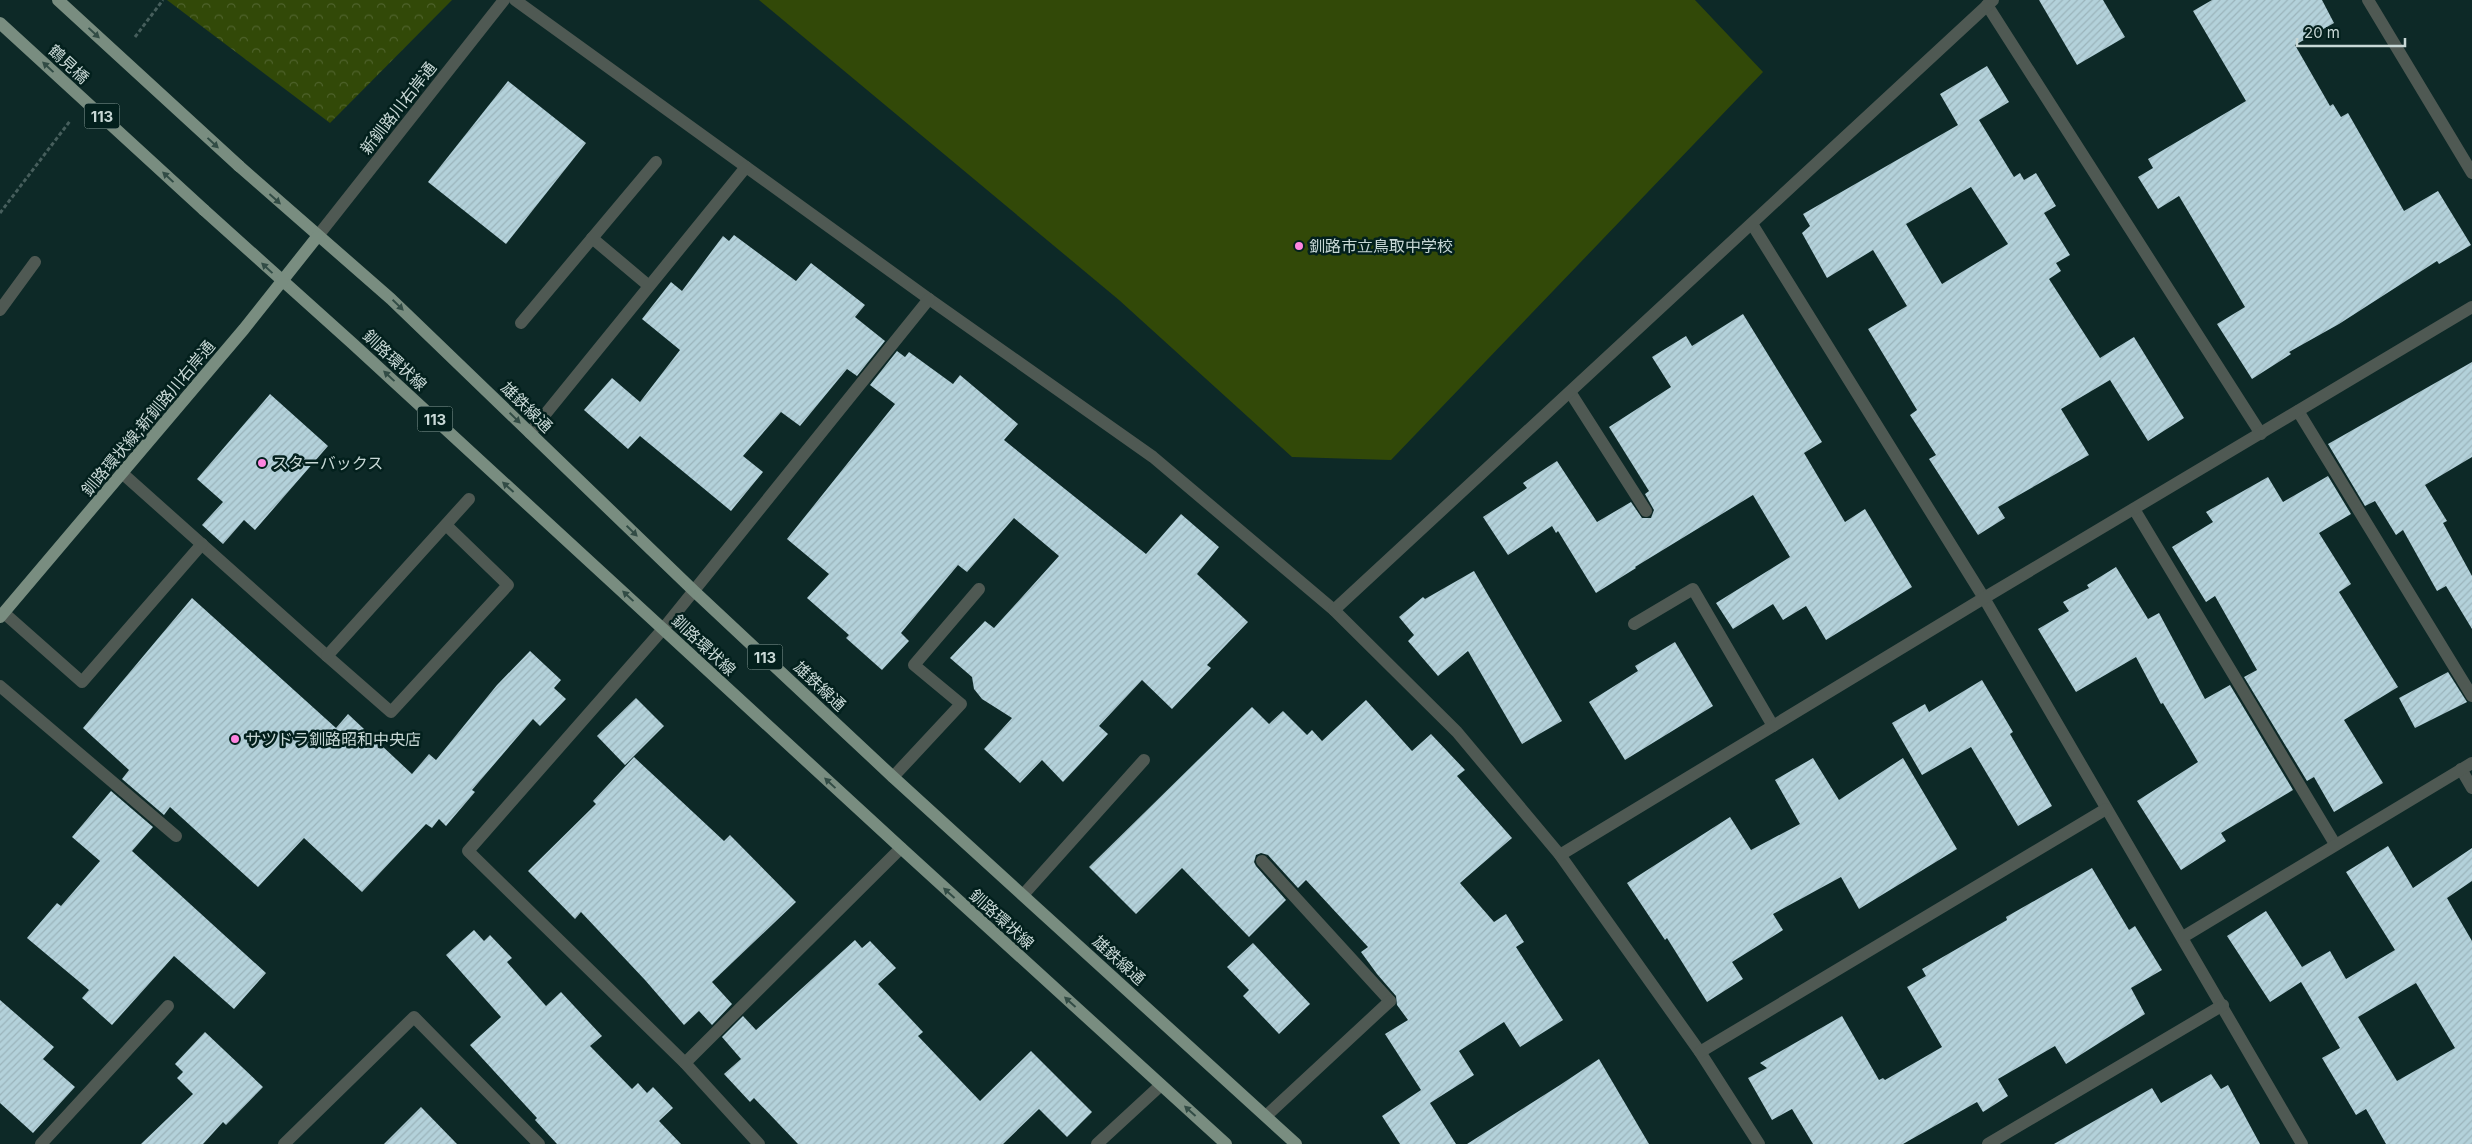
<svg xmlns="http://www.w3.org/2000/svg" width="2472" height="1144" viewBox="0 0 2472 1144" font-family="Inter,'Noto Sans JP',sans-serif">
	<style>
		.park { fill: url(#park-crowns) }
		.garden { fill: #324908 }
		.building { fill: url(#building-hatch); fill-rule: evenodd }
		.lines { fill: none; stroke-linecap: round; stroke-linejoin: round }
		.path { stroke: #465e5c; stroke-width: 3; stroke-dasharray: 4 2.5; stroke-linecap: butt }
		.service { stroke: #4f5953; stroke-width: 12 }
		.minor { stroke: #4f5953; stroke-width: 12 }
		.tertiary { stroke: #4f5953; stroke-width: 12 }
		.primary { stroke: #798d80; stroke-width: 12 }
		.primary-bridge { stroke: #798d80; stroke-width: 12 }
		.oneway { fill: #324c45 }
		.poi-dot { fill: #fe85e0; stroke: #03201d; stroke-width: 2 }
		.labels { text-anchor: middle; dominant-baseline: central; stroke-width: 5; stroke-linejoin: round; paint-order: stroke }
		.shield { fill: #03201d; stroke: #8da19e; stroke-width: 1 }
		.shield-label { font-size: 15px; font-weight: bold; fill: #c8d8d6 }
		.street-label { font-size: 16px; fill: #c8d8d6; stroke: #03201d }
		.poi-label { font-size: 16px; fill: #c8d8d6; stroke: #03201d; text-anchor: start }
	</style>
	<defs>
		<pattern id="park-crowns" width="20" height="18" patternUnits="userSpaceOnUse" patternTransform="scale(1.25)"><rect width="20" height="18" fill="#324908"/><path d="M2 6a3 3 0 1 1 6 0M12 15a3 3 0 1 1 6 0" fill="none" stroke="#4e622b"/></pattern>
		<pattern id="building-hatch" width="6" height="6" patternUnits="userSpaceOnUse" patternTransform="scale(1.25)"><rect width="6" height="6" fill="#b3d1da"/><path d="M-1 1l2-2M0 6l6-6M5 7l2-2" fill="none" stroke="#9bb4bb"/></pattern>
	</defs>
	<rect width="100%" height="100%" fill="#0d2927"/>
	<!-- park -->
	<path class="park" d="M 167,0 L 452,0 L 330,123 Z"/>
	<!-- garden -->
	<path class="garden" d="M 759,0 L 1695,0 L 1763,72 L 1391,460 L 1292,457 L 1119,300 Z"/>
	<!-- building -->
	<g class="building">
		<path d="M 2039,0 L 2103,0 L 2125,37 L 2077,65 Z"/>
		<path d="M 2212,0 L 2322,0 L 2334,23 L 2295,45 L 2330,106 L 2333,104 L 2341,117 L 2348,113 L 2404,211 L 2438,191 L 2471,245 L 2439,264 L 2437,261 L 2339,324 L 2289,352 L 2291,354 L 2252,379 L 2217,324 L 2245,307 L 2179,196 L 2158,209 L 2138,177 L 2153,168 L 2148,159 L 2246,101 L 2193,11 Z"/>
		<path d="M 1987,66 L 2009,102 L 1979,120 L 2014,177 L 2020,173 L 2024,180 L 2036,173 L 2056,206 L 2044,213 L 2070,255 L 2056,263 L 2061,271 L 2049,279 L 2100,358 L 2134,337 L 2184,418 L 2148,441 L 2110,380 L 2061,409 L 2089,455 L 1998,507 L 2005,518 L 1978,535 L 1929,459 L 1936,455 L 1910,415 L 1917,410 L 1868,329 L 1907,306 L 1873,250 L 1827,278 L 1802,233 L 1810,226 L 1803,214 L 1958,125 L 1940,94 ZM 1971,187 L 2008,244 L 1942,284 L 1906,224 Z"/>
		<path d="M 508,81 L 586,143 L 506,244 L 428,182 Z"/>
		<path d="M 734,235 L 796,281 L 811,263 L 865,305 L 855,317 L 885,341 L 857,376 L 847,369 L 800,426 L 781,412 L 743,456 L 763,472 L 731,511 L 640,436 L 628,449 L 584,410 L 612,378 L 640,402 L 680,350 L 642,319 L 671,282 L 682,291 L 723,236 L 729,241 Z"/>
		<path d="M 1743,314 L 1822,442 L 1804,453 L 1845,522 L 1865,509 L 1912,587 L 1826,640 L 1806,606 L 1783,620 L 1773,604 L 1733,629 L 1716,603 L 1790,557 L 1753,495 L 1635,567 L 1636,568 L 1596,593 L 1558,531 L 1556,533 L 1552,526 L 1508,555 L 1483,517 L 1527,488 L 1523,483 L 1557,461 L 1597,522 L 1631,502 L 1642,518 L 1651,518 L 1654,510 L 1645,494 L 1649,491 L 1609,427 L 1671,387 L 1652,357 L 1686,336 L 1692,346 Z"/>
		<path d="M 897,351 L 905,357 L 909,352 L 953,384 L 960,375 L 1018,424 L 1004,440 L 1146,554 L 1181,514 L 1219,547 L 1197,574 L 1248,622 L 1207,665 L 1211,668 L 1172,709 L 1142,680 L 1099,726 L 1108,734 L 1063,782 L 1042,760 L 1020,783 L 984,749 L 1012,718 L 982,699 L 974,689 L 972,677 L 950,658 L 985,621 L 994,628 L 1059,556 L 1014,518 L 967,572 L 958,565 L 901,633 L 909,641 L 882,670 L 846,638 L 849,635 L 807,598 L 829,574 L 787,539 L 895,404 L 870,385 Z"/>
		<path d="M 2472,362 L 2472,457 L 2425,485 L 2447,521 L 2443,523 L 2472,576 L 2472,629 L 2446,586 L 2437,591 L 2403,530 L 2396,535 L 2375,501 L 2365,506 L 2328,444 Z"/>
		<path d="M 270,394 L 328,446 L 255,530 L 244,520 L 223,544 L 202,525 L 223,502 L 197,479 Z"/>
		<path d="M 2328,476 L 2351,514 L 2319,533 L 2351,584 L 2339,592 L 2398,687 L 2344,720 L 2383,783 L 2334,812 L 2314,777 L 2307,781 L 2244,677 L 2257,670 L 2215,596 L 2206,602 L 2172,547 L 2213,522 L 2206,512 L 2268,477 L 2283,502 Z"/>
		<path d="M 2116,567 L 2148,619 L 2159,613 L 2205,699 L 2230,685 L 2293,790 L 2221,833 L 2226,841 L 2181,870 L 2137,801 L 2198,762 L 2163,703 L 2161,704 L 2136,657 L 2076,692 L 2038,629 L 2069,611 L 2063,602 L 2089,588 L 2087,585 Z"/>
		<path d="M 1474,571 L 1562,721 L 1522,744 L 1468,651 L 1438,676 L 1408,641 L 1414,635 L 1399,617 L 1423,597 L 1425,599 Z"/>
		<path d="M 192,598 L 336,728 L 348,714 L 412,774 L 429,754 L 436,760 L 497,685 L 530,651 L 561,680 L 554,688 L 566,699 L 540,726 L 533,719 L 472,790 L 475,792 L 446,826 L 439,819 L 432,828 L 426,824 L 362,892 L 304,838 L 258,887 L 170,807 L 164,815 L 122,779 L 129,770 L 83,728 Z"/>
		<path d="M 1675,642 L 1713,706 L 1625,760 L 1589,702 L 1638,671 L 1635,666 Z"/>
		<path d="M 2448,672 L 2467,702 L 2415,728 L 2399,698 Z"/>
		<path d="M 1982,680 L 2013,732 L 2010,734 L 2052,806 L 2018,826 L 1971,747 L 1922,775 L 1892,723 L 1925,704 L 1929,712 Z"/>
		<path d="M 636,698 L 664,726 L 625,765 L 597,736 Z"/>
		<path d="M 1366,700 L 1412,751 L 1431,734 L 1465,770 L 1457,776 L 1512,838 L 1460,883 L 1494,922 L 1506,914 L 1524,942 L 1516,947 L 1563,1020 L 1520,1047 L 1504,1022 L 1459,1051 L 1474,1075 L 1430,1103 L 1456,1144 L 1400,1144 L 1382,1116 L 1421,1090 L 1385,1034 L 1408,1020 L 1397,1005 L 1396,996 L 1377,974 L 1361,952 L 1368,947 L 1306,880 L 1298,888 L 1268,855 L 1261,853 L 1256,855 L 1254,862 L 1256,866 L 1286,900 L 1249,937 L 1182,868 L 1136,914 L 1089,867 L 1252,707 L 1269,724 L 1283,711 L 1307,735 L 1312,730 L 1322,741 Z"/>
		<path d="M 634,757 L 724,841 L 730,835 L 796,902 L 712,982 L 732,1004 L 712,1025 L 699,1011 L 684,1025 L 645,980 L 581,912 L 575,919 L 528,871 L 596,804 L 593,801 Z"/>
		<path d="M 1813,758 L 1839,800 L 1903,758 L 1957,849 L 1859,909 L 1841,877 L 1773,914 L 1783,930 L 1732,962 L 1743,979 L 1707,1002 L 1667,938 L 1665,940 L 1627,883 L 1730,817 L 1751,850 L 1800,824 L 1775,780 Z"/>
		<path d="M 111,791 L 153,827 L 132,851 L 266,973 L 234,1009 L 174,956 L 112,1025 L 82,998 L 89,990 L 27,938 L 57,903 L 61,906 L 100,861 L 72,837 Z"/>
		<path d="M 2388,846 L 2413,888 L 2472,848 L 2472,881 L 2447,898 L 2472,941 L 2472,1144 L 2386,1144 L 2366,1109 L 2356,1115 L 2322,1058 L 2340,1048 L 2301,982 L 2270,1002 L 2227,936 L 2266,911 L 2302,967 L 2330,951 L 2346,979 L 2395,950 L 2346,872 ZM 2416,983 L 2455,1048 L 2397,1081 L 2358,1017 Z"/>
		<path d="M 2092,868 L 2129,930 L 2135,926 L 2162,970 L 2131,988 L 2145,1014 L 2066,1064 L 2055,1046 L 1998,1079 L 2008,1096 L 1983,1112 L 1977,1102 L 1903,1144 L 1813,1144 L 1792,1109 L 1772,1120 L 1748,1078 L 1767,1068 L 1760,1063 L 1842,1016 L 1879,1080 L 1883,1078 L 1885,1080 L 1942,1047 L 1907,987 L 1926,976 L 1922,969 L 2007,920 L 2006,917 Z"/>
		<path d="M 474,930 L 484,941 L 490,935 L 512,958 L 507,962 L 546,1006 L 561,992 L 602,1036 L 590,1046 L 632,1089 L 638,1083 L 647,1093 L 653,1087 L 673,1108 L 659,1121 L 681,1144 L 557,1144 L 535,1120 L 537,1118 L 470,1045 L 501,1017 L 446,955 Z"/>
		<path d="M 855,940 L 862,948 L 870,941 L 896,968 L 878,984 L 923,1032 L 918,1036 L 980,1101 L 1031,1051 L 1092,1112 L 1067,1137 L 1039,1109 L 1003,1144 L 798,1144 L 754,1098 L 750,1102 L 724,1074 L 741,1059 L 722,1037 L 743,1016 L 756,1030 Z"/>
		<path d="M 1253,943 L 1310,1004 L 1279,1034 L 1243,996 L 1249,990 L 1227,967 Z"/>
		<path d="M 0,1000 L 54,1047 L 43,1059 L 75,1087 L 33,1133 L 0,1103 Z"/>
		<path d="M 205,1032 L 263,1087 L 226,1125 L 223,1122 L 203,1144 L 141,1144 L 193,1094 L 177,1078 L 183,1072 L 175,1064 Z"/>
		<path d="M 1599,1059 L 1649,1144 L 1467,1144 L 1560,1085 Z"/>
		<path d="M 2211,1074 L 2221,1089 L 2228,1085 L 2260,1144 L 2054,1144 L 2152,1088 L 2161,1103 Z"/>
		<path d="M 421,1107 L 457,1144 L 384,1144 Z"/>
	</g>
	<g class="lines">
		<!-- path -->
		<g class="path">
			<path d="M 135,37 L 163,0"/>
			<path d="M 0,213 L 70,121"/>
		</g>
		<!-- service -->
		<g class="service">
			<path d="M 592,238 L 649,286"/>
			<path d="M 0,310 L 35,262"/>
			<path d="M 521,323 L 656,162"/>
			<path d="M 1570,392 L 1646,511"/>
			<path d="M 122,473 L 327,656"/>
			<path d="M 446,525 L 508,585 L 391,712 L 327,656 L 469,499"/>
			<path d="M 4,613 L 82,682 L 202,544"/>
			<path d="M 1634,624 L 1693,589 L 1773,726"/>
			<path d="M 1262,861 L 1390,1001"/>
		</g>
		<!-- minor -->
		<g class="minor">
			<path d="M 515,0 L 929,299 L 1153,457 L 1334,610 L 1457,732 L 1560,855 L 1700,1052 L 1759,1144"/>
			<path d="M 2368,0 L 2472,173"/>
			<path d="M 1987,5 L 2261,434"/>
			<path d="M 1752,224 L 1984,598 L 2302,1144"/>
			<path d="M 2298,411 L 2472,696"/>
			<path d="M 530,433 L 746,167"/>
			<path d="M 2134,509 L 2335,844"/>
			<path d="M 1334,610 L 1993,0"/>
			<path d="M 0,686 L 176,836"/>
			<path d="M 2461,769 L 2472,788"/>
			<path d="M 893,777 L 961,704 L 914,665 L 979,589"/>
			<path d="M 1560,855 L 1984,598 L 2472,307"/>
			<path d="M 1023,895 L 1144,760"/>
			<path d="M 2183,937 L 2472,763"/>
			<path d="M 1700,1052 L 2106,809"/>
			<path d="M 685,1063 L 901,848"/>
			<path d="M 1266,1116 L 1390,1001"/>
			<path d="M 41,1144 L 168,1006"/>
			<path d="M 284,1144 L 414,1017 L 539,1144"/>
			<path d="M 759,1144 L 685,1063 L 468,851 L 663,629 L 929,299"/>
			<path d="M 1097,1144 L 1161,1085"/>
			<path d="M 1988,1144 L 2223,1005"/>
		</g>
		<!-- tertiary -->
		<path class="tertiary" d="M 317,237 L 504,0"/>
		<!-- primary -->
		<g class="primary">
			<path d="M 239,166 L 391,299 L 694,591 L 893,777 L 1296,1144"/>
			<path d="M 204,210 L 352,343 L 901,848 L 1226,1144"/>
			<path d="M 0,617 L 244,329 L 317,237"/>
		</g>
		<!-- primary-bridge -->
		<g class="primary-bridge">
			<path d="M 58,0 L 239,166"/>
			<path d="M 0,23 L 204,210"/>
		</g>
	</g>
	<!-- one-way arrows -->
	<defs><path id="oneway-solid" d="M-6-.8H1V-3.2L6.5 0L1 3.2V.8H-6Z" transform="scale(1.25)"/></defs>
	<g class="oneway">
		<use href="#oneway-solid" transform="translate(94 33) rotate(43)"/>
		<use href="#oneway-solid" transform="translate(48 67) rotate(-137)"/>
		<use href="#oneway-solid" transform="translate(213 143) rotate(43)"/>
		<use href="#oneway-solid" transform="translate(168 177) rotate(-137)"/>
		<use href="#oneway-solid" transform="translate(275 199) rotate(42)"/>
		<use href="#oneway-solid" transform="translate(267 268) rotate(-137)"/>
		<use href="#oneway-solid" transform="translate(398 305) rotate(44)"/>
		<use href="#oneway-solid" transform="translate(389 376) rotate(-137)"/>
		<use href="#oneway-solid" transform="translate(515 418) rotate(44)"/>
		<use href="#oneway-solid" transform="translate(508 487) rotate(-138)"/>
		<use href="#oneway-solid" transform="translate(632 531) rotate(44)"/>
		<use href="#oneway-solid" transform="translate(628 596) rotate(-137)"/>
		<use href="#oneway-solid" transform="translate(830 783) rotate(-137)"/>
		<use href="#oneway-solid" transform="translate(949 893) rotate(-138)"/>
		<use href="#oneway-solid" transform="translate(1070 1002) rotate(-138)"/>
		<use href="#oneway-solid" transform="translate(1190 1111) rotate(-138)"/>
	</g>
	<!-- markers -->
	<g class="poi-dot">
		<circle cx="1299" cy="246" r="5"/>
		<circle cx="262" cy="463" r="5"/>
		<circle cx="235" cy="739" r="5"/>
	</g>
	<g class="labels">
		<!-- shield labels -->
		<g class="shield">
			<rect x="84.5" y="103.5" width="35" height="25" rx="4"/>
			<rect x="417.5" y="406.5" width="35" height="25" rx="4"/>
			<rect x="747.5" y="644.5" width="35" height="25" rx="4"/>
		</g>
		<g class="shield-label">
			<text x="102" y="116">113</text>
			<text x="435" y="419">113</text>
			<text x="765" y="657">113</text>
		</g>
		<!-- street labels -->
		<g class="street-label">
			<text transform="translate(69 64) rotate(43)">鶴見橋</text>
			<text transform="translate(398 108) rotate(-52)">新釧路川右岸通</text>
			<text transform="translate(395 360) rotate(43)">釧路環状線</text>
			<text transform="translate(527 407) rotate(44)">雄鉄線通</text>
			<text transform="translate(148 418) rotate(-50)">釧路環状線;新釧路川右岸通</text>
			<text transform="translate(704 645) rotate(43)">釧路環状線</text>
			<text transform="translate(820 686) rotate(43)">雄鉄線通</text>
			<text transform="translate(1002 919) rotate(42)">釧路環状線</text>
			<text transform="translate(1119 960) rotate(42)">雄鉄線通</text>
		</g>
		<!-- poi labels -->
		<g class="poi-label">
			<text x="1309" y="246">釧路市立鳥取中学校</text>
			<text x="272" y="463">スターバックス</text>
			<text x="245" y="739">サツドラ釧路昭和中央店</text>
		</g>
	</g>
	<!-- scale -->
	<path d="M2297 38v8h108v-8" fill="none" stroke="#c8d8d6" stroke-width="2.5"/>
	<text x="2304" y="38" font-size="15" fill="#c8d8d6" stroke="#03201d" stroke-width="4" paint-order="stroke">20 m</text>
</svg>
